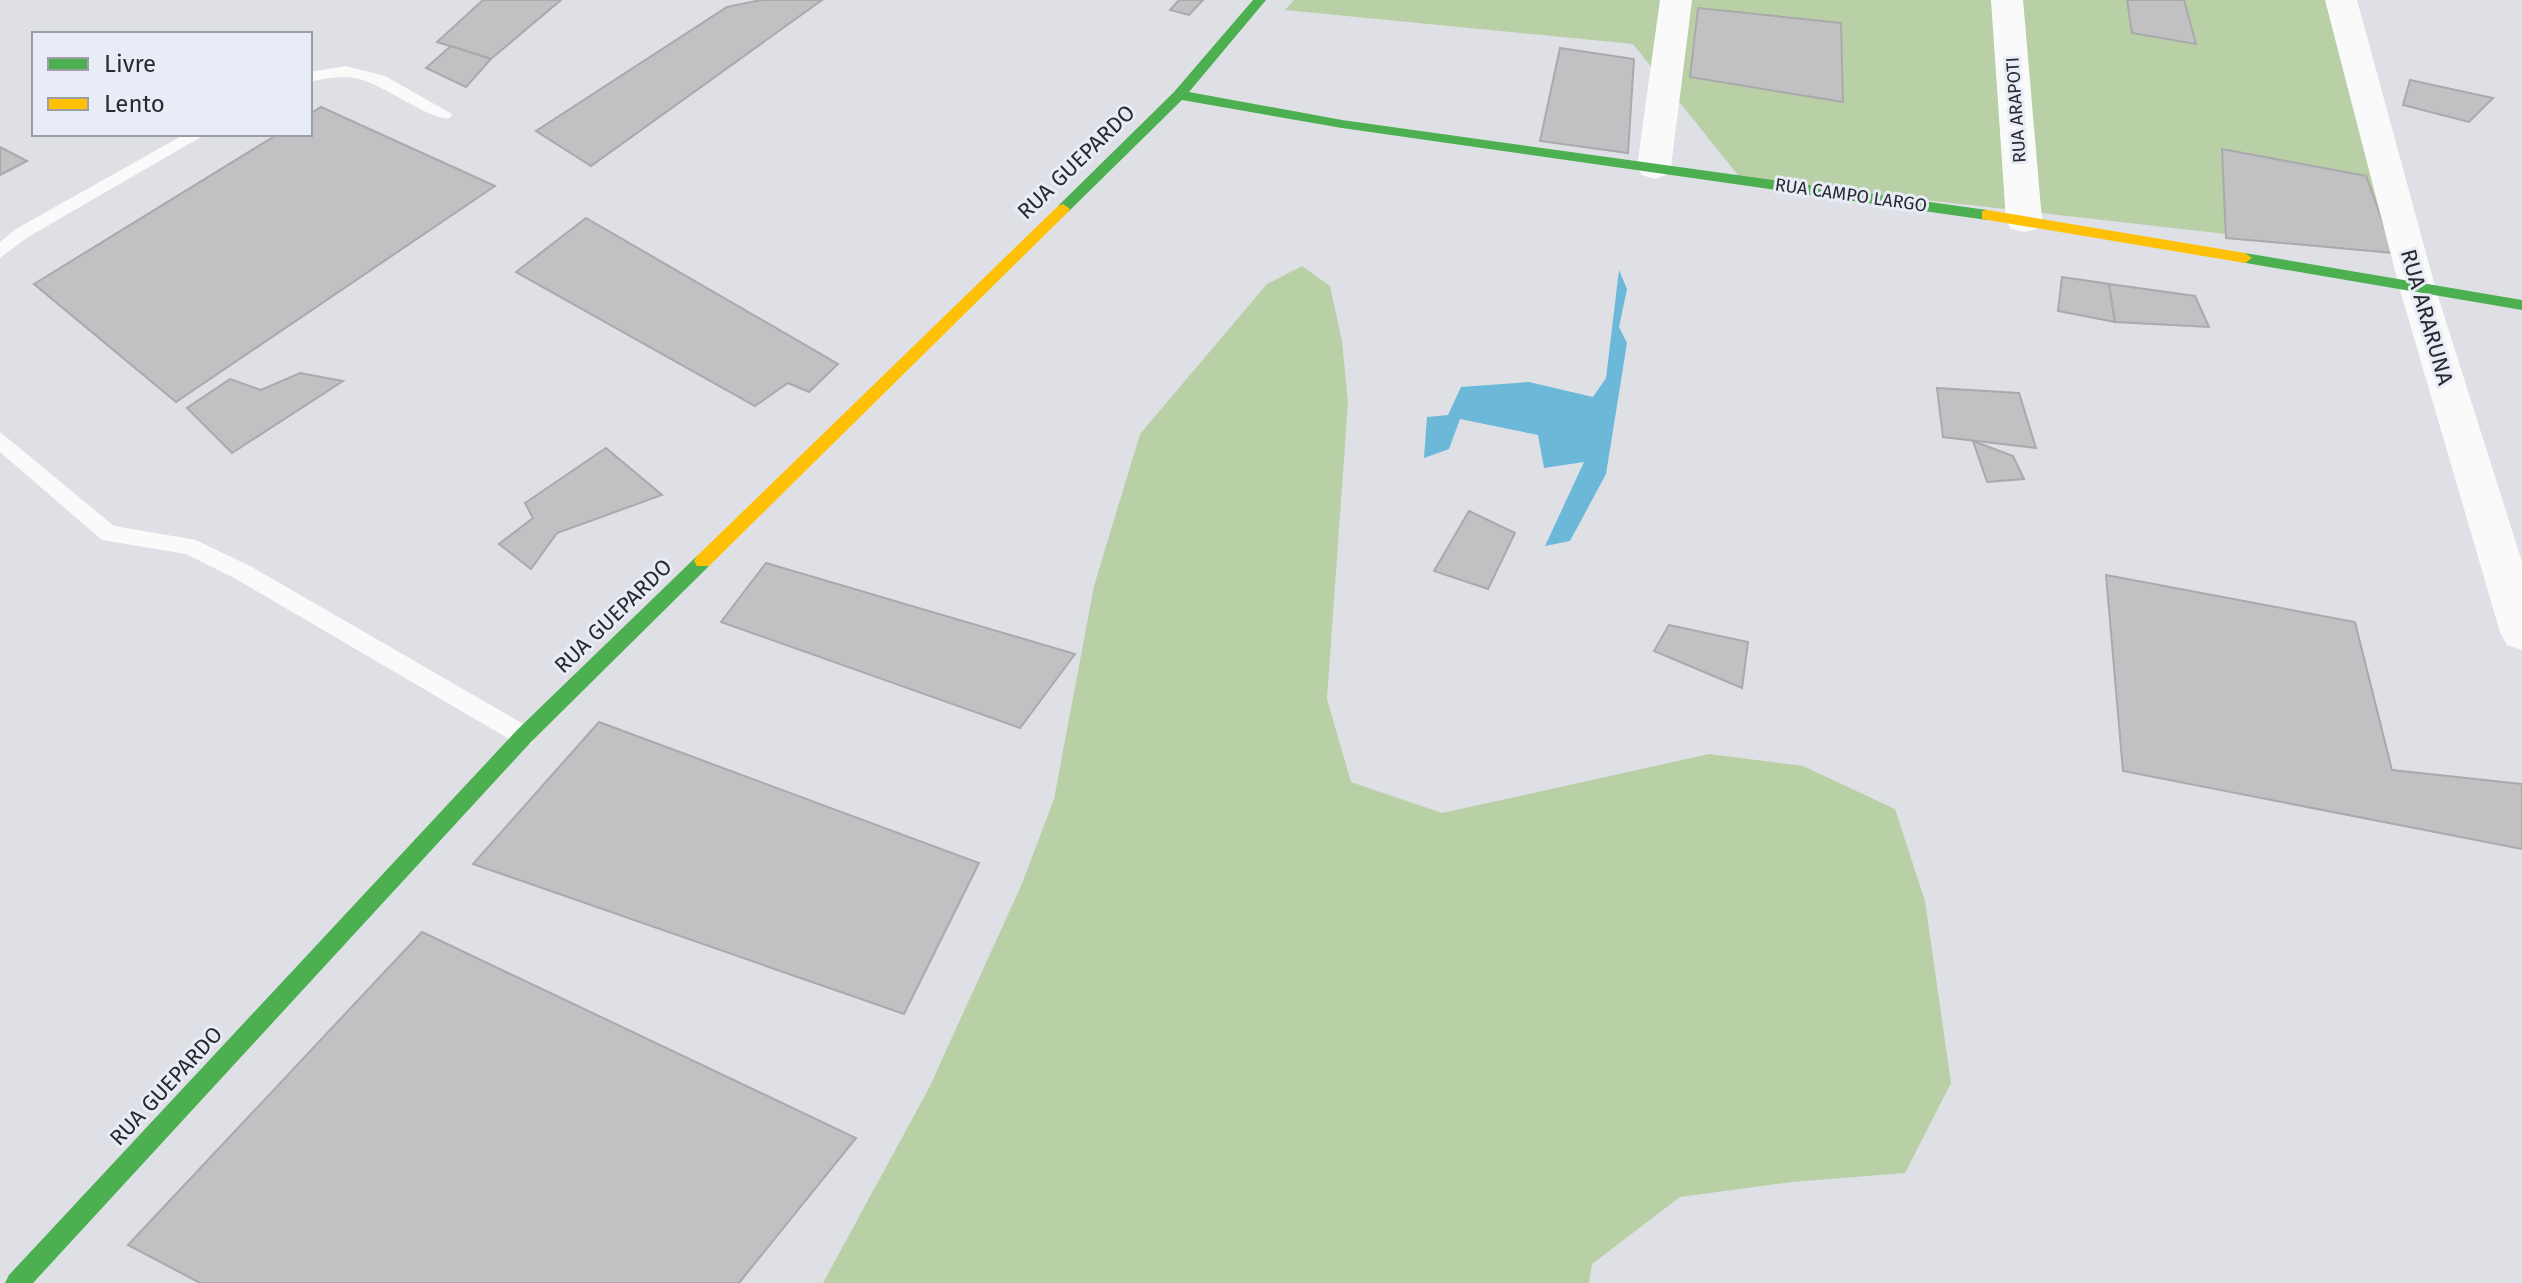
<svg xmlns="http://www.w3.org/2000/svg" width="2522" height="1283" viewBox="0 0 2522 1283" font-family="'Fira Sans',sans-serif">
	<style>
		.green { fill: #b9d0a6 }
		.water { fill: #6cb8d9 }
		.building { fill: #c1c0c2; stroke: #aaa9ab; stroke-width: 2 }
		.lines { fill: none; stroke-linecap: round; stroke-linejoin: round }
		.lane { fill: #fafafb; fill-rule: evenodd }
		.street { fill: #fafafb; fill-rule: evenodd }
		.fast { fill: #4caf50; fill-rule: evenodd }
		.slow { fill: #ffc107; fill-rule: evenodd }
		.labels { text-anchor: middle; dominant-baseline: central; stroke-width: 6; stroke-linejoin: round; paint-order: stroke }
		.far-street-label { font-size: 18px; fill: #282a2e; stroke: #e7ecf7 }
		.street-label { font-size: 22px; fill: #282a2e; stroke: #e7ecf7 }
	</style>
	<rect width="100%" height="100%" fill="#dee0e6"/>
	<!-- green -->
	<g class="green">
		<path d="M 1294,0 L 2326,0 L 2394,253 L 1741,179 L 1633,44 L 1285,10 Z"/>
		<path d="M 1302,266 L 1330,286 L 1342,341 L 1348,402 L 1327,699 L 1351,782 L 1442,813 L 1709,754 L 1803,766 L 1895,809 L 1925,901 L 1951,1083 L 1905,1173 L 1792,1182 L 1680,1197 L 1592,1264 L 1589,1283 L 823,1283 L 929,1088 L 1021,886 L 1054,799 L 1094,586 L 1140,434 L 1267,284 Z"/>
	</g>
	<!-- water -->
	<path class="water" d="M 1619,270 L 1627,289 L 1619,327 L 1627,343 L 1606,474 L 1570,541 L 1545,546 L 1584,462 L 1544,468 L 1538,435 L 1460,419 L 1449,449 L 1424,458 L 1427,417 L 1448,415 L 1461,387 L 1529,382 L 1593,397 L 1606,378 Z"/>
	<!-- building -->
	<g class="building">
		<path d="M 483,0 L 561,0 L 491,59 L 437,42 Z"/>
		<path d="M 761,0 L 822,0 L 591,166 L 536,131 L 727,7 Z"/>
		<path d="M 1179,0 L 1203,0 L 1189,15 L 1170,10 Z"/>
		<path d="M 2127,0 L 2184,0 L 2196,44 L 2132,33 Z"/>
		<path d="M 1698,8 L 1841,23 L 1843,102 L 1690,77 Z"/>
		<path d="M 451,46 L 491,59 L 466,87 L 426,68 Z"/>
		<path d="M 1560,48 L 1634,59 L 1628,153 L 1540,141 Z"/>
		<path d="M 2410,80 L 2493,98 L 2469,122 L 2403,105 Z"/>
		<path d="M 321,107 L 495,186 L 176,402 L 34,284 L 278,134 L 310,134 L 310,114 Z"/>
		<path d="M 0,147 L 27,161 L 0,175 Z"/>
		<path d="M 2222,149 L 2366,176 L 2394,253 L 2226,238 Z"/>
		<path d="M 586,218 L 838,364 L 809,392 L 788,383 L 755,406 L 516,272 Z"/>
		<path d="M 2062,277 L 2109,284 L 2115,322 L 2058,311 Z"/>
		<path d="M 2109,284 L 2195,296 L 2209,327 L 2115,322 Z"/>
		<path d="M 300,373 L 343,381 L 232,453 L 187,408 L 230,379 L 261,390 Z"/>
		<path d="M 1937,388 L 2019,393 L 2036,448 L 1943,437 Z"/>
		<path d="M 1973,441 L 2013,456 L 2024,479 L 1987,482 Z"/>
		<path d="M 606,448 L 662,495 L 557,533 L 531,569 L 499,544 L 533,518 L 525,503 Z"/>
		<path d="M 1469,511 L 1515,533 L 1488,589 L 1434,571 Z"/>
		<path d="M 766,563 L 1075,654 L 1020,728 L 721,622 Z"/>
		<path d="M 2106,575 L 2355,622 L 2392,770 L 2522,784 L 2522,849 L 2123,771 Z"/>
		<path d="M 1669,625 L 1748,642 L 1742,688 L 1654,651 Z"/>
		<path d="M 599,722 L 979,863 L 904,1014 L 473,864 Z"/>
		<path d="M 422,932 L 856,1138 L 739,1283 L 200,1283 L 128,1245 Z"/>
	</g>
	<g class="lines">
		<!-- lane -->
		<g class="lane">
			<path d="M 346,66 L 385,76 L 452,114 L 450,118 C 432,122 383,84 359,79 C 342,75 327,78 310,82 L 310,72 Z"/>
			<path d="M 185,134 L 206,134 L 28,237 L 0,258 L 0,242 L 16,229 Z"/>
			<path d="M 0,432 L 114,526 L 196,540 L 252,567 L 532,729 L 535,736 L 532,743 L 524,746 L 516,743 L 236,579 L 186,554 L 102,540 L 0,452 Z"/>
		</g>
		<!-- street -->
		<g class="street">
			<path d="M 1660,0 L 1692,0 L 1671,167 L 1666,175 L 1654,179 L 1642,175 L 1637,167 Z"/>
			<path d="M 1991,0 L 2023,0 L 2042,220 L 2037,229 L 2024,232 L 2011,229 L 2006,220 Z"/>
			<path d="M 2325,0 L 2357,0 L 2436,290 L 2522,562 L 2522,650 L 2507,645 L 2500,632 L 2400,290 Z"/>
		</g>
		<!-- fast -->
		<g class="fast">
			<path d="M 1253,0 L 1266,0 L 1189,92 L 1342,120 L 1987,210 L 1994,215 L 1987,220 L 1342,128 L 1182,100 L 1068,212 L 1058,212 L 1058,206 L 1174,92 Z"/>
			<path d="M 2245,253 L 2522,300 L 2522,310 L 2240,262 L 2238,258 Z"/>
			<path d="M 703,554 L 709,556 L 712,561 L 709,566 L 531,742 L 33,1283 L 5,1283 L 9,1275 L 517,730 L 697,556 Z"/>
		</g>
		<!-- slow -->
		<g class="slow">
			<path d="M 1063,204 L 1070,209 L 1068,212 L 709,566 L 697,566 L 694,561 L 697,556 L 1058,206 Z"/>
			<path d="M 1987,210 L 2245,253 L 2252,258 L 2245,263 L 1982,219 L 1982,211 Z"/>
		</g>
	</g>
	<g class="labels">
		<!-- far-street labels -->
		<g class="far-street-label">
			<text transform="translate(2016 110) rotate(-94)">RUA ARAPOTI</text>
			<text transform="translate(1851 195) rotate(8)">RUA CAMPO LARGO</text>
		</g>
		<!-- street labels -->
		<g class="street-label">
			<text transform="translate(1076 162) rotate(-44)">RUA GUEPARDO</text>
			<text transform="translate(2427 317) rotate(74)">RUA ARARUNA</text>
			<text transform="translate(613 616) rotate(-44)">RUA GUEPARDO</text>
			<text transform="translate(166 1086) rotate(-47)">RUA GUEPARDO</text>
		</g>
	</g>
	<!-- legend -->
	<rect x="32" y="32" width="280" height="104" fill="#e7ecf7" stroke="#9b9ea7" stroke-width="2"/>
	<rect x="48" y="58" width="40" height="12" fill="#4caf50" stroke="#9b9ea7" stroke-width="2"/>
	<text x="104" y="72" font-size="24" fill="#282a2e">Livre</text>
	<rect x="48" y="98" width="40" height="12" fill="#ffc107" stroke="#9b9ea7" stroke-width="2"/>
	<text x="104" y="112" font-size="24" fill="#282a2e">Lento</text>
</svg>
